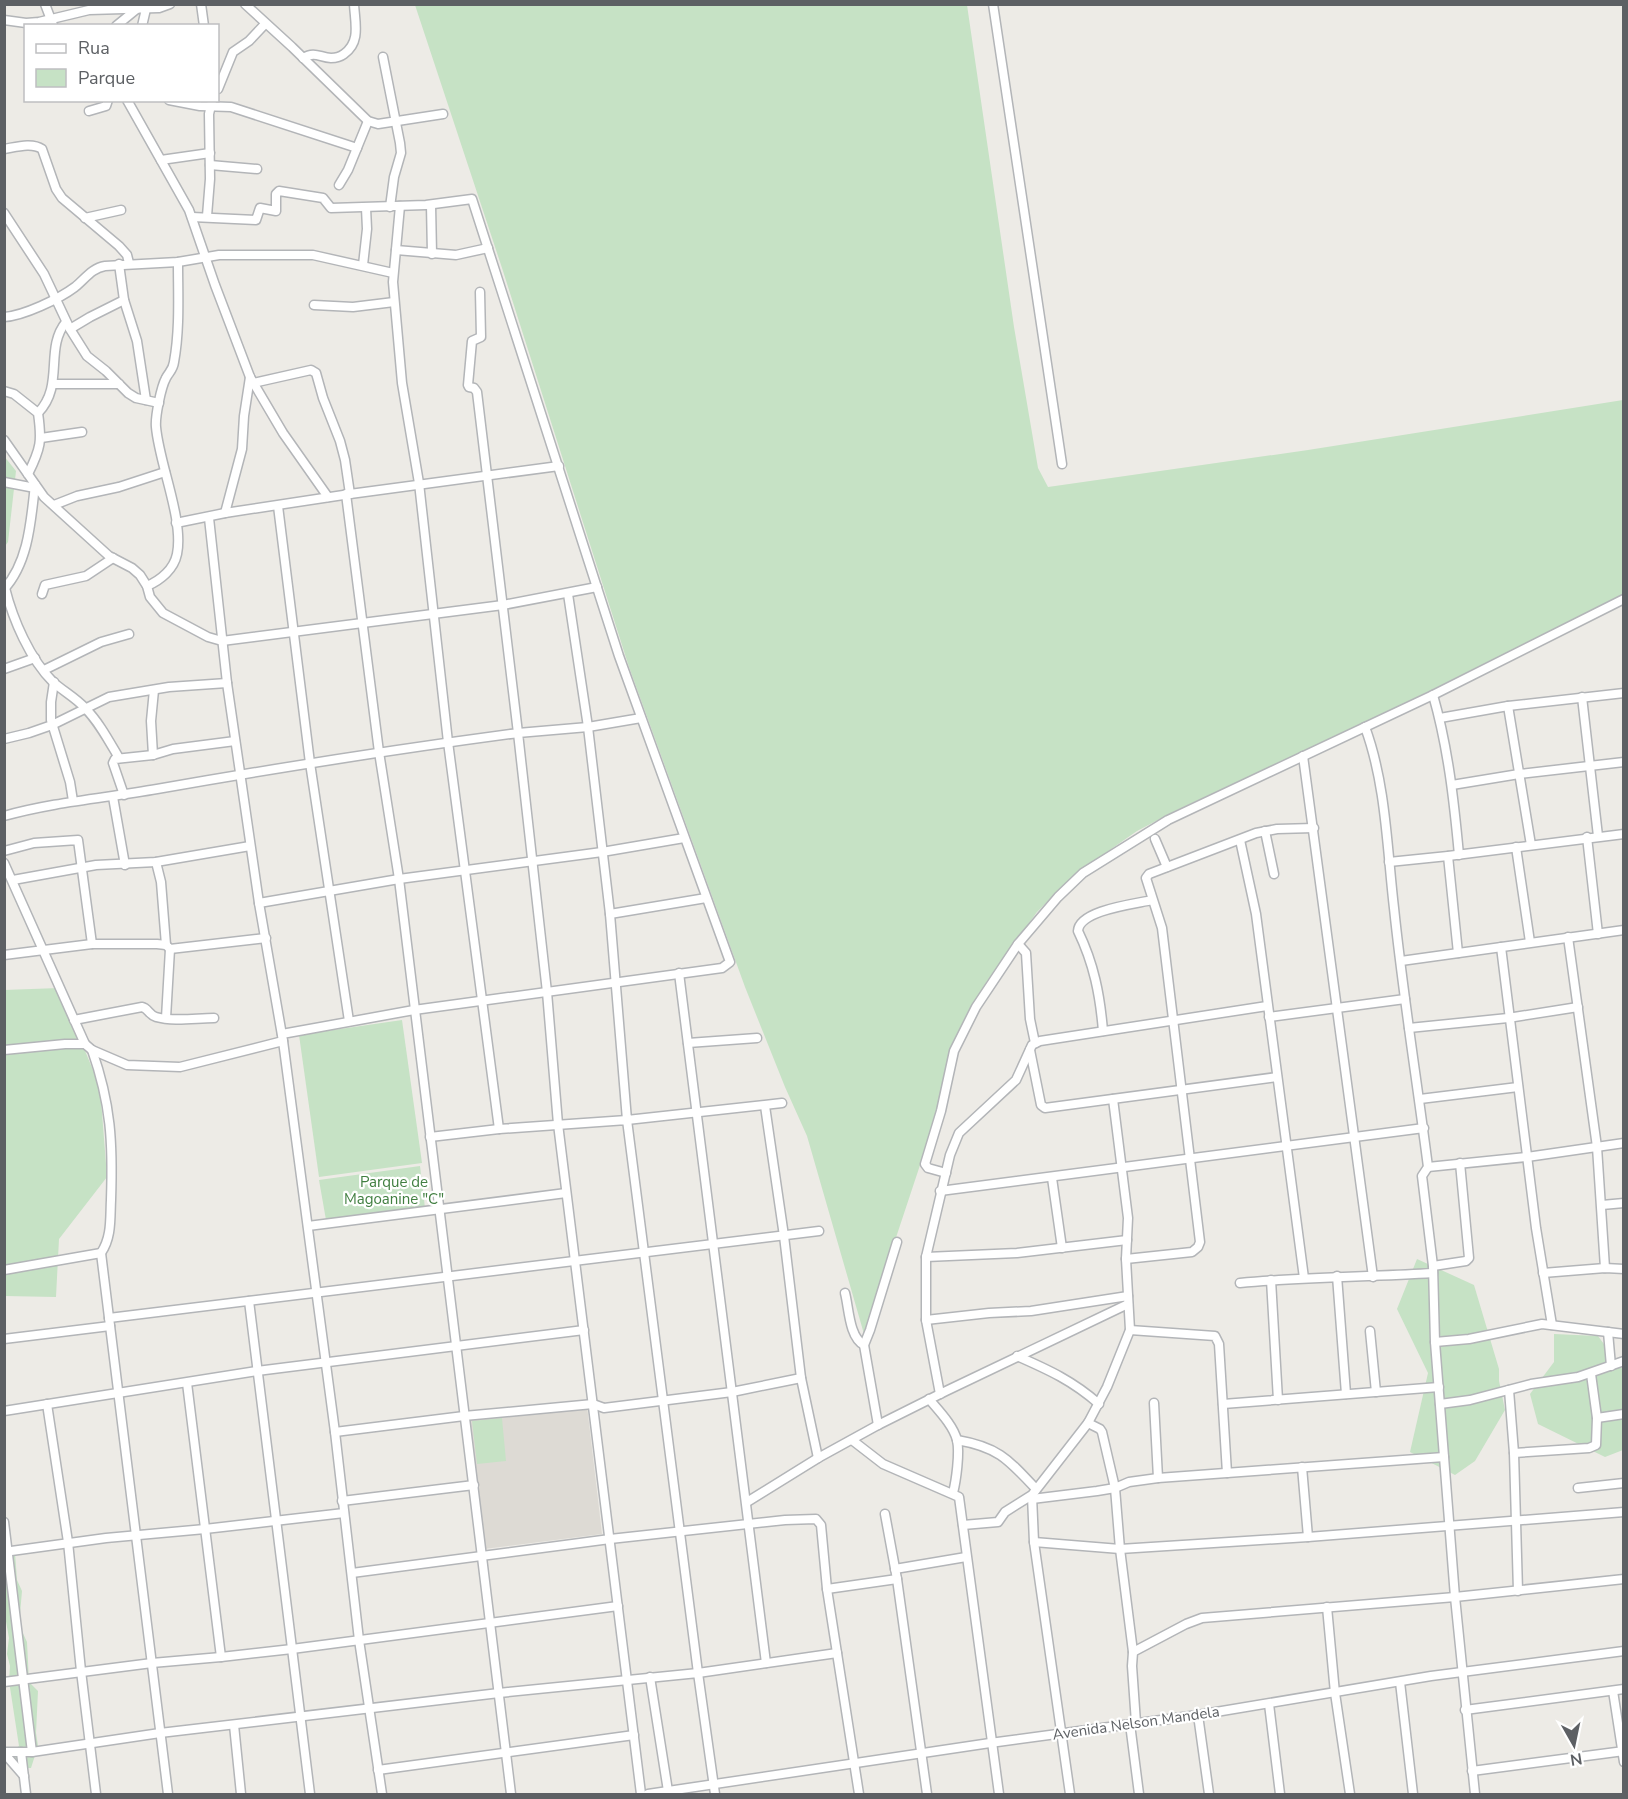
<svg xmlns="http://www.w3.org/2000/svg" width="1628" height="1799" viewBox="0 0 1628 1799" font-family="'Nunito Sans',sans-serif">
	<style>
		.education { fill: #dddad4 }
		.green { fill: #c6e2c5 }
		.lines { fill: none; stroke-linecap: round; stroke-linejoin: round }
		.minor-casing { stroke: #b3b5b8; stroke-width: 11 }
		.minor { stroke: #fff; stroke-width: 8 }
		.labels { text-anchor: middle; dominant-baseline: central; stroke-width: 4.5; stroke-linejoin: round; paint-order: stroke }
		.park-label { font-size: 15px; fill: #417f41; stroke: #fff }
		.street-label { font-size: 15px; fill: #5d6064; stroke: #fff }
	</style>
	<rect width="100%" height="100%" fill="#edebe6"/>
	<!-- education -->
	<path class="education" d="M 587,1406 L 602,1534 L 484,1549 L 469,1418 Z"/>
	<!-- green -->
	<g class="green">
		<path d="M 415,5 L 967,5 L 1014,327 L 1038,468 L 1048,487 L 1308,450 L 1623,400 L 1623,595 L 1377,717 L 1177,810 L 1137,831 L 1074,875 L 1037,912 L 987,981 L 969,1012 L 952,1051 L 932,1129 L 864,1334 L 807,1136 L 785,1087 L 745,987 L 629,667 L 503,271 Z"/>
		<path d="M 4,456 L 16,471 L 8,542 L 5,546 Z"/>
		<path d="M 59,988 L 100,1087 L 107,1177 L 59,1239 L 56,1297 L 5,1296 L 4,990 Z"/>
		<path d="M 402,1020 L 422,1163 L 319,1177 L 299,1035 Z"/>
		<path d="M 420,1166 L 425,1208 L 326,1220 L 319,1180 Z"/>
		<path d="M 1417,1259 L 1474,1285 L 1499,1369 L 1499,1381 L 1505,1410 L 1475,1461 L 1455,1475 L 1410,1452 L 1428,1373 L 1397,1309 Z"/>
		<path d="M 1554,1334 L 1598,1336 L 1623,1370 L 1623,1450 L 1605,1457 L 1538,1424 L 1530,1394 L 1554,1362 Z"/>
		<path d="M 502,1418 L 506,1461 L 477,1464 L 472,1421 Z"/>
		<path d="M 15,1553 L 17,1580 L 22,1591 L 19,1625 L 27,1642 L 29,1682 L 38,1691 L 36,1733 L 38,1746 L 31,1768 L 11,1768 L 6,1755 L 19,1746 L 9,1681 L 10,1666 L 7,1654 L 9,1638 L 5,1616 L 6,1587 L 4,1557 Z"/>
	</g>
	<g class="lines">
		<!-- minor casing -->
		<g class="minor-casing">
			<g id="minor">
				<path d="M 45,4 L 53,25"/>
				<path d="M 201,4 L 204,26"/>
				<path d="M 245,4 L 292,47 L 368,121 L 378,124 L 443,114"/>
				<path d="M 993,4 L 1062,464"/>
				<path d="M 4,20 L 26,23 L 39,22 L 89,10 L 159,8 L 170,4"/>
				<path d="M 116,26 L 138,8"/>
				<path d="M 142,26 L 146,9"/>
				<path d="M 383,57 L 400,143 L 401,153 L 394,177 L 390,207"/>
				<path d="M 303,58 C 315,51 319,57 331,58 C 336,58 340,57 344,54 C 361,42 355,23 354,4"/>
				<path d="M 218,89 L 233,52 L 249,41 L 265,24"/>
				<path d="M 127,100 L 189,210 L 215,285 L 250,377 L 283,433 L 328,497"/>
				<path d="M 169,100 L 200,106 L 231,107 L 357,148"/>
				<path d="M 89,111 L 106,106 L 108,100"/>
				<path d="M 4,149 C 16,147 32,142 42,149 L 56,189 L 62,198 L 119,246 L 127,255 L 129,263"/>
				<path d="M 161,160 L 210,153"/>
				<path d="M 210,165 L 257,169"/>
				<path d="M 339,185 L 348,170 L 368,121"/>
				<path d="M 431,205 L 432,254"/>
				<path d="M 400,206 L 393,282 L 402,383 L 419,483 L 448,742 L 499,1129"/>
				<path d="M 4,213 L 44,274 L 70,329 L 87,356 L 106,371 L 128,393 L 136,398 L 159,403"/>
				<path d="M 207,216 L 210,179 L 209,114 L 212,101"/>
				<path d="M 192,217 L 256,220 L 260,208 L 276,211 L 276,194 L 279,191 L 323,198 L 331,208 L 426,205 L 472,199 L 619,656 L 730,962 L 722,968 L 414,1010 L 282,1034"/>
				<path d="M 85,218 L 121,210"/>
				<path d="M 396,250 L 456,255 L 488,248"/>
				<path d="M 119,264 L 124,300 L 137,341 L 146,400"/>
				<path d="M 363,265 L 367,229 L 366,208"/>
				<path d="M 314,305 L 353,307 L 394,302"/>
				<path d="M 4,317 C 23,316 59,299 75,287 C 85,279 92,268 105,266 L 178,262 L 219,255 L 313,255 L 393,273"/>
				<path d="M 70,329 L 90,317 L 124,300"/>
				<path d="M 253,383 L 311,370 L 316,373 L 323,398 L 340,441 L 345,460 L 350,494"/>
				<path d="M 53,384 L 119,384"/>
				<path d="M 4,391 L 14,394 L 38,413 C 42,441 41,448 28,474"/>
				<path d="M 38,413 C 65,385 44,349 66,322"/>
				<path d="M 41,438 L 82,432"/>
				<path d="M 4,440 L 44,497 L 109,556 L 132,568 L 140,575 L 147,586 L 150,597 L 163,613 L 208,637 L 222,641 L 503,605 L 597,587"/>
				<path d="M 4,482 L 35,488"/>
				<path d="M 346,494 L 379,752 L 399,879 L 511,1794"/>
				<path d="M 54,505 L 77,496 L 119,487 L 165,472"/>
				<path d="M 278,506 L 310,763 L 349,1021"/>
				<path d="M 225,513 L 242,449 L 244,416 L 250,377"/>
				<path d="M 209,518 L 227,683 L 259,903 L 283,1041 L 335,1432 L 359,1640 L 382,1794"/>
				<path d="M 176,523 L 225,513 L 350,494 L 559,466"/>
				<path d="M 147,586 C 161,580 174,569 177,554 C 184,520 159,463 156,427 C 155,417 161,387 166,378 C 169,372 173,370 174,362 C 180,329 178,295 178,262"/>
				<path d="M 5,588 C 13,620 30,659 53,682 C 63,691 76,698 85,708 C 99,722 109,741 119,758"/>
				<path d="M 4,589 C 29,562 31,519 35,485"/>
				<path d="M 42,594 L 45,585 L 86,576 L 113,558"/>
				<path d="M 568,594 L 588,727 L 610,914 L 627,1120 L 782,1103"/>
				<path d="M 4,669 L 35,658"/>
				<path d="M 44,670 L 101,642 L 129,634"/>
				<path d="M 54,682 L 51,702 L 51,720 L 70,782 L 73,801"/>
				<path d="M 1433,695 C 1448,747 1454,801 1459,855"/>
				<path d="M 1582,697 L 1598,836"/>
				<path d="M 1508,706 L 1531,845"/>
				<path d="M 641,718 L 588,727 L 518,733 L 547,992 L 558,1124 L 641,1794"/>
				<path d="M 1440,718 L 1508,706 L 1624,693"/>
				<path d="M 1365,727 C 1386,784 1387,848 1394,908 C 1403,995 1417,1081 1428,1167 L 1422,1176 L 1433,1266 L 1435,1342 L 1455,1597 L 1475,1794"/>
				<path d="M 4,739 L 29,733 L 52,725 L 109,697 L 169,687 L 227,683"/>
				<path d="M 153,755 L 151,721 L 154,690"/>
				<path d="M 1303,756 L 1373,1277"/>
				<path d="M 1452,785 L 1519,774 L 1624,762"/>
				<path d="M 124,795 L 113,763 L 115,759 L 153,755 L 173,749 L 235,741"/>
				<path d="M 113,797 L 125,865"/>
				<path d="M 4,816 C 54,802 106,798 157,789 C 277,768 397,749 518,733 L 477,392 L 474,388 L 469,387 L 468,385 L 472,341 L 481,337 L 480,292"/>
				<path d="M 1265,831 L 1274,874"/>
				<path d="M 1587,837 L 1598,934"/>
				<path d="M 1155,839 L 1167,867"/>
				<path d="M 1240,840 L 1256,914 L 1304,1278"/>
				<path d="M 1516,847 L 1530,942"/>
				<path d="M 4,851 L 34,843 L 78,840 L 92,944"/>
				<path d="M 1448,856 L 1458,953"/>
				<path d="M 156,862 L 161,882 L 166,945"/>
				<path d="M 1389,862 L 1448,856 L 1624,834"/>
				<path d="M 4,863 L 85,1044"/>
				<path d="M 13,880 L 96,865 L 156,862 L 250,846"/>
				<path d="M 259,903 L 399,879 L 602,852 L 684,838"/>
				<path d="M 610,914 L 706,898"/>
				<path d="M 1568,937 L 1597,1147 L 1605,1268"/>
				<path d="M 1018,944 L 1026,953 L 1030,1019 L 1035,1043"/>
				<path d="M 1501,947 L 1536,1228 L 1552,1325"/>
				<path d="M 4,955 L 92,944 L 157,944 L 166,945 L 170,949 L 266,938"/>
				<path d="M 1401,961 L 1624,930"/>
				<path d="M 679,973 C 706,1203 739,1433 766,1663"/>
				<path d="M 1269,1017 L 1405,999"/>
				<path d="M 166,1018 L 170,949"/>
				<path d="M 74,1020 L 142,1007 C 148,1008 149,1015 156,1017 C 174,1022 196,1018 214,1018"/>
				<path d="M 1409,1028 L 1508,1018 L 1578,1007"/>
				<path d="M 1103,1031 C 1100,995 1094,964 1078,931 C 1079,910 1135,904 1152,900"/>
				<path d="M 688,1043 L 757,1038"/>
				<path d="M 4,1050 L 65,1044 L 85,1044 L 92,1050 L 127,1065 L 180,1067 L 283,1041"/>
				<path d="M 92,1050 C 111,1104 113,1143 111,1200 C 110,1218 112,1237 101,1253"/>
				<path d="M 1030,1050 L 1041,1105 L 1045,1108 L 1277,1077"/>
				<path d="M 1420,1099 L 1518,1087"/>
				<path d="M 765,1106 L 784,1236 L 801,1378 L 818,1458"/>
				<path d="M 430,1137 L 499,1129 L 627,1120 L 698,1673 L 837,1653"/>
				<path d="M 1428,1167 L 1527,1157 L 1624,1143"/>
				<path d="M 946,1173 L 928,1168 L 925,1164 L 941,1111 L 954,1051 L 976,1007 L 1018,944 L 1058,897 L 1083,873 L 1168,820 L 1433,695 L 1624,599"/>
				<path d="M 1052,1178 L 1062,1248"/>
				<path d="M 940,1191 L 1424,1128"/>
				<path d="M 1602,1205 L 1624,1203"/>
				<path d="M 308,1226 L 566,1193"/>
				<path d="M 926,1257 L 1017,1253 L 1127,1240"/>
				<path d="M 1126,1259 L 1192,1252 L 1198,1247 L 1200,1242 L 1162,928 L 1146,878 L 1149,874 L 1256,833 L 1277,829 L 1314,828"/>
				<path d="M 1433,1266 L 1466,1261 L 1469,1258 L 1460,1163"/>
				<path d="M 4,1270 L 101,1253 L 168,1794"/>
				<path d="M 1543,1273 L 1605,1268 L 1624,1269"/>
				<path d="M 1337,1276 L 1346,1394"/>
				<path d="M 1271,1280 L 1278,1400"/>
				<path d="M 1240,1283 C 1304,1277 1369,1277 1433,1273"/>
				<path d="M 845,1293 C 849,1308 849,1337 864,1345"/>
				<path d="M 249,1301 L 310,1794"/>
				<path d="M 109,1318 L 819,1231"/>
				<path d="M 926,1320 L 989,1313 L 1031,1311 L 1128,1296"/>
				<path d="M 1130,1330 L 1215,1336 L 1219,1344 L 1227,1473"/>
				<path d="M 1370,1331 L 1376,1392"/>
				<path d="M 1608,1332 L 1611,1366"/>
				<path d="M 4,1339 L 110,1326"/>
				<path d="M 1435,1342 L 1469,1339 L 1542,1324 L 1624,1334"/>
				<path d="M 1017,1356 C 1049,1370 1073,1381 1099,1404"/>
				<path d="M 187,1383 L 221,1657"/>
				<path d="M 1509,1390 L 1514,1453 L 1518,1591"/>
				<path d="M 940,1394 L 926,1320 L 926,1257 L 950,1155 L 959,1133 L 1016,1080 L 1032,1045 L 1040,1041 L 1267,1006"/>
				<path d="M 929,1399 C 939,1411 953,1425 957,1440 C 960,1453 956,1481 953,1493"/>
				<path d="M 1154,1403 L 1158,1478"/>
				<path d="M 47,1404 L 68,1542 L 81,1671 L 96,1794"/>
				<path d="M 1223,1404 L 1439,1387"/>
				<path d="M 1440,1404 L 1470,1400 L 1531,1384 L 1578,1377 L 1624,1361"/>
				<path d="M 4,1411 L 257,1371 L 584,1330"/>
				<path d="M 1597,1418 L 1624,1414"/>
				<path d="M 1088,1423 L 1100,1429 L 1102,1432 L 1115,1488 L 1120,1549 L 1133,1652"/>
				<path d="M 878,1425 L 864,1345 L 870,1330 L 897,1242"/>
				<path d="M 335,1432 L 464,1416 L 593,1404 L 604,1408 L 732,1392 L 801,1378"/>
				<path d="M 852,1440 L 883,1464 L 959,1497 L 999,1794"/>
				<path d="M 957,1440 C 998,1447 1008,1459 1036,1489"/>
				<path d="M 1514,1453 L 1589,1448 L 1596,1445 L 1597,1418 L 1591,1374"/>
				<path d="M 1302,1467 L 1308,1537"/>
				<path d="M 1578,1488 L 1624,1483"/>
				<path d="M 1032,1496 L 1034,1542 L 1070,1794"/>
				<path d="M 1032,1499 L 1097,1491 L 1115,1488 L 1129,1482 L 1158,1478 L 1444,1457"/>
				<path d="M 342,1501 L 474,1485"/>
				<path d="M 747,1502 L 818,1458 L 878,1425 L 946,1391 L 1128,1304"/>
				<path d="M 885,1514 L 897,1579 L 927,1794"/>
				<path d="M 4,1522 L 32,1752"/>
				<path d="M 963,1525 L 998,1522 L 1005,1512 L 1032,1495 L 1088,1423 L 1107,1387 L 1130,1330 L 1126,1259 L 1128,1218 L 1113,1099"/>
				<path d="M 1034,1542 L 1120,1549 L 1308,1537 L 1624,1512"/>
				<path d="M 4,1552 L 106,1538 L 205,1529 L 344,1513"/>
				<path d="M 895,1569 L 966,1557"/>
				<path d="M 352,1573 L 610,1539 L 785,1520 L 816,1519 L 821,1525 L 827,1589 L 859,1794"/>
				<path d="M 827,1589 L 897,1579"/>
				<path d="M 1327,1607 L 1335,1693 L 1350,1794"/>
				<path d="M 650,1677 L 668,1791"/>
				<path d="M 4,1682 L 152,1663 L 221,1657 L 292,1649 L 618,1606"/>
				<path d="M 1400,1682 L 1413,1794"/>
				<path d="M 1613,1691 L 1624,1762"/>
				<path d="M 1269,1704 L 1280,1794"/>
				<path d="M 1465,1710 L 1624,1689"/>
				<path d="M 1198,1715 L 1209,1794"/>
				<path d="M 1136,1723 L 1132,1666 L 1133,1652 L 1186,1624 L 1202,1618 L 1455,1597 L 1624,1579"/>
				<path d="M 1130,1724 L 1139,1794"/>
				<path d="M 234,1725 L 241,1794"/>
				<path d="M 4,1752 L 32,1752 L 160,1733 L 499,1693 L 698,1673 L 715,1794"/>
				<path d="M 21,1752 L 26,1794"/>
				<path d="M 4,1753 L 24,1776"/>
				<path d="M 378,1770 L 634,1735"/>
				<path d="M 1472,1771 L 1624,1751"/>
				<path d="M 648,1794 L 990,1743 L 1198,1715 L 1431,1676 L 1624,1651"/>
			</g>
		</g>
		<!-- minor -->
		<use href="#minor" class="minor"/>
	</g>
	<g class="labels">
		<!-- park labels -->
		<g class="park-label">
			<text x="394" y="1182">Parque de<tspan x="394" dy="17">Magoanine "C"</tspan></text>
		</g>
		<!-- street labels -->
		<g class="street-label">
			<text transform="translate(1136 1723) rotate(-8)">Avenida Nelson Mandela</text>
		</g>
	</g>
	<!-- border -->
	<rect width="1628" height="1799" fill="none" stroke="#5d6064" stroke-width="12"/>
	<!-- legend -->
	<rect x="24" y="24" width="195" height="78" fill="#ffffff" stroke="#bebfc1" stroke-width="1.5"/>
	<rect x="36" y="44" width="30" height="9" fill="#ffffff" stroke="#bebfc1" stroke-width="1.5"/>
	<text x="78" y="54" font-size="18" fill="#5d6064">Rua</text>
	<rect x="36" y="69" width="30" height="18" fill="#c6e2c5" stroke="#bebfc1" stroke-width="1.5"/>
	<text x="78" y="84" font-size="18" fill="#5d6064">Parque</text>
	<!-- north arrow -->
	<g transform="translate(1574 1745) rotate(171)" stroke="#ffffff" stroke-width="4.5" paint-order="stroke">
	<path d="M0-4.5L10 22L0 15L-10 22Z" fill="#5d6064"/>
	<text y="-9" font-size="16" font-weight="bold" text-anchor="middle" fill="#5d6064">N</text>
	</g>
</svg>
